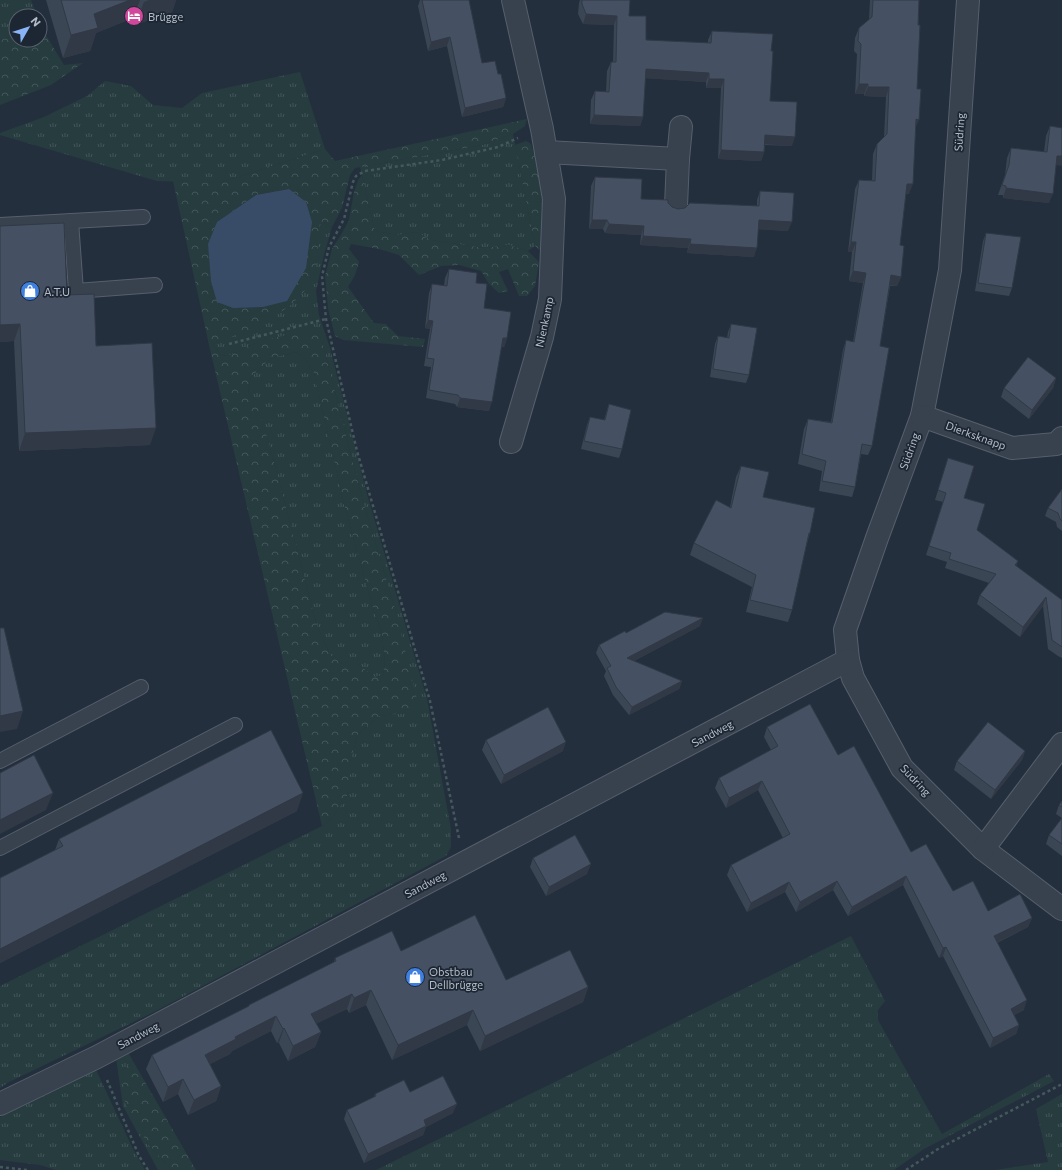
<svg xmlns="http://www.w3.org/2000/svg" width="1062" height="1170" viewBox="0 0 1062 1170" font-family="Commissioner,sans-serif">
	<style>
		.grass { fill: url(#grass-tufts) }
		.forest { fill: url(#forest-crowns); fill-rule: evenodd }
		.water { fill: #394c67 }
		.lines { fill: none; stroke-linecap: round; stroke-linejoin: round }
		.lane-casing { stroke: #565f6c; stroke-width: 16 }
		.street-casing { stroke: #565f6c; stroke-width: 24 }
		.path { stroke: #44595c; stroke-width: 2.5; stroke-dasharray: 3 3; stroke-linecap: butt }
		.lane { stroke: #38414e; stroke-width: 14 }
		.street { stroke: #38414e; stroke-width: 22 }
		.wall { fill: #3b4654 }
		.shaded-wall { fill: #303945 }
		.building { fill: #455162; stroke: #303945 }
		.labels { text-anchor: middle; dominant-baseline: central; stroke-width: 3.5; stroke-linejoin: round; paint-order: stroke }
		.poi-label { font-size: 11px; fill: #b4bcc9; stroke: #1d2633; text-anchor: start }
		.street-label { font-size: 11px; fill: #b4bcc9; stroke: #1d2633 }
	</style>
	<defs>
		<pattern id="grass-tufts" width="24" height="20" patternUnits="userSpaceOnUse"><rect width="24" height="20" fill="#263c3f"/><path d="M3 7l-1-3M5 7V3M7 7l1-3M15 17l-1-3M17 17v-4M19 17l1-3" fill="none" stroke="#435659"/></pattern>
		<pattern id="forest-crowns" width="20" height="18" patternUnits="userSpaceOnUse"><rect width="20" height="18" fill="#263c3f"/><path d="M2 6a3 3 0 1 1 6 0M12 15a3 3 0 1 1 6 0" fill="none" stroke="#435659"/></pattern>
	</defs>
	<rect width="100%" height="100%" fill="#242f3e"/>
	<!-- grass -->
	<g class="grass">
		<path d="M 0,0 L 31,0 L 37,16 L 16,16 L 16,35 L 0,40 Z"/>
		<path d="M 300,72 L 325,149 L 219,183 L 157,181 L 0,135 L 0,133 L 44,117 L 87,96 L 105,81 L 131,86 L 153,105 L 182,108 L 202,93 Z"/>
		<path d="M 513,134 L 535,246 L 528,251 L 509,245 L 484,248 L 431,240 L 416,232 L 399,235 L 375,231 L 360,167 L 482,145 Z"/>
		<path d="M 320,221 L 332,227 L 324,255 L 316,291 L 319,315 L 330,348 L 367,494 L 427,699 L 451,829 L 451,847 L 446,856 L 154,1012 L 9,1082 L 0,1088 L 0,986 L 322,826 L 333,817 L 350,791 L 350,762 L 358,734 L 379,716 L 405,713 L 396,612 L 362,498 L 322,341 L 258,342 L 228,356 L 221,355 L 213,344 L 219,341 Z"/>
		<path d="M 296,352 L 306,360 L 314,373 L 344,504 L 373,608 L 382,634 L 385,662 L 383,675 L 375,677 L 358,664 L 343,664 L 330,655 L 317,626 L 275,465 L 257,403 L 248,392 L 251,377 L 271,358 Z"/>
		<path d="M 851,936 L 885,1001 L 878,1010 L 878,1020 L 942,1134 L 1049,1074 L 1054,1081 L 924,1149 L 894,1170 L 376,1170 Z"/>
		<path d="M 128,1052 L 133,1061 L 122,1071 L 147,1143 L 172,1170 L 158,1170 L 123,1106 L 116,1058 Z"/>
		<path d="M 94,1068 L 97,1072 L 133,1149 L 145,1170 L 56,1170 L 40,1165 L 0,1160 L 0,1117 L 63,1087 Z"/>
		<path d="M 1062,1094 L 1062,1170 L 995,1170 L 1048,1162 L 1036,1109 Z"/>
	</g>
	<!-- forest -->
	<g class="forest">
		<path d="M 41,27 L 64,65 L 83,63 L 51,85 L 0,105 L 0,40 L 16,35 L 16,40 L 40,40 Z"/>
		<path d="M 527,119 L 525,126 L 513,134 L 482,145 L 355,168 L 350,175 L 342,208 L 332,227 L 320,221 L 315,280 L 291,305 L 256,329 L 219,341 L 213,344 L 221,355 L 228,356 L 258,342 L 306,330 L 317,332 L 322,341 L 362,498 L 396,612 L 419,708 L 405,713 L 379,716 L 358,734 L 350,762 L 350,791 L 333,817 L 322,826 L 209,345 L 173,181 L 219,183 L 325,149 L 335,161 ZM 289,189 L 217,222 L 256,195 ZM 296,352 L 306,360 L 314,373 L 344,504 L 373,608 L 382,634 L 385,662 L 383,675 L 375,677 L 358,664 L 343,664 L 330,655 L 317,626 L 275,465 L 257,402 L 248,392 L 251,377 L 271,358 Z"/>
		<path d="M 526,141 L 531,144 L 540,170 L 545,213 L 542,252 L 535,246 L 515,145 Z"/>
		<path d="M 362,175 L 375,231 L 399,235 L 416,232 L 431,240 L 484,248 L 509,245 L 528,251 L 539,262 L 535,286 L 527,296 L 519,296 L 508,269 L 499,272 L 508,291 L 499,293 L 489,284 L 481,271 L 459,265 L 441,266 L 419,275 L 399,255 L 379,249 L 351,244 L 349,249 L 359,262 L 355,275 L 348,287 L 374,323 L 386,324 L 398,336 L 425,339 L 423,347 L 343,340 L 335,336 L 328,308 L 325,276 L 332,249 L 342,233 L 349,220 L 354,192 L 358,180 Z"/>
		<path d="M 133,1061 L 196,1170 L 172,1170 L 147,1143 L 125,1103 L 122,1071 Z"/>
	</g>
	<!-- water -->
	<path class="water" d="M 289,189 L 306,202 L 312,222 L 306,268 L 287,301 L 263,307 L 233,308 L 217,302 L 211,281 L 208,244 L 217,222 L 256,195 Z"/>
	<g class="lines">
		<!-- lane casing -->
		<g class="lane-casing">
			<g id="lane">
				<path d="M 71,221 L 76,291 L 155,285"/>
				<path d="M 0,225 L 143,217"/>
				<path d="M 0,761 L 141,687"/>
				<path d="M 0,848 L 235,725"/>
			</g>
		</g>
		<!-- street casing -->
		<g class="street-casing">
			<g id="street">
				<path d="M 968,0 L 950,270 L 922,416 L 877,538 L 845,630 L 848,660 L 853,678 L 902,768 L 983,849 L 1062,909"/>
				<path d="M 546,152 L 678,159"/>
				<path d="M 676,206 L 678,159 L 681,127"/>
				<path d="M 922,416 L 1012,448 L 1056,444 L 1062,438"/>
				<path d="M 511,442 L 542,337 L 550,299 L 554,199 L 542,129 L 513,0"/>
				<path d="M 983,849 L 1062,744"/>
				<path d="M 0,1104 L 97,1057 L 848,660"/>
			</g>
		</g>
		<!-- path -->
		<g class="path">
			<path d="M 229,344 L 326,319"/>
			<path d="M 459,838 L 430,701 L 357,451 L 326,319 L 322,276 L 329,247 L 344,219 L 353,182 L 356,176 L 365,171 L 442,160 L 498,147 L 518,138"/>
			<path d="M 107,1080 L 139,1156 L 148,1170"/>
			<path d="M 0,1167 L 27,1170"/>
			<path d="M 906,1170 L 938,1149 L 1062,1084"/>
		</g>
		<!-- lane -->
		<use href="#lane" class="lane"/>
		<!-- street -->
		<use href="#street" class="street"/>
	</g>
	<!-- wall -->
	<g class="wall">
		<path d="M 46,0 L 176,0 L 172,12 L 135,25 L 133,18 L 96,33 L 90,51 L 63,58 Z"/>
		<path d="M 420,0 L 422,0 L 482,63 L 498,74 L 506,98 L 503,107 L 462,117 L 447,46 L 428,51 L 418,6 Z"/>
		<path d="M 580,0 L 630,0 L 629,16 L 646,40 L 708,43 L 708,40 L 712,31 L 771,51 L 770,101 L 792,146 L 765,145 L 764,152 L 761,161 L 718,159 L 721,88 L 706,88 L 706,82 L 645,78 L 643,117 L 640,126 L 590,124 L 591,100 L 595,91 L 606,92 L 607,71 L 611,62 L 613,62 L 614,25 L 583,24 L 578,14 L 579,3 Z"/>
		<path d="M 870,0 L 919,0 L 916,129 L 909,194 L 906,194 L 900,245 L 901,277 L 897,286 L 890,286 L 880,346 L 872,446 L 868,455 L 861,454 L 855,487 L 852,497 L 819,491 L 822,471 L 798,464 L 804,429 L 808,419 L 831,422 L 843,350 L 846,340 L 853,342 L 863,283 L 849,281 L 852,252 L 848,252 L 855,189 L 859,180 L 872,180 L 873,154 L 877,144 L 884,137 L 886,97 L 864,96 L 864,94 L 855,94 L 857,54 L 854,51 L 855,38 L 859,28 L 869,20 Z"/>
		<path d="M 1050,126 L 1056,165 L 1049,203 L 1003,198 L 1003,195 L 998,195 L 1005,175 L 1007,158 L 1011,148 L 1044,152 L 1046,136 Z"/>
		<path d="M 595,177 L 641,199 L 668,203 L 672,207 L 678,209 L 757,206 L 757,200 L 760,191 L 788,231 L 758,229 L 754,257 L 687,253 L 688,248 L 640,245 L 641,235 L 605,233 L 603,229 L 589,229 L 591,186 Z"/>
		<path d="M 0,226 L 67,295 L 96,346 L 150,445 L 19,451 L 14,341 L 0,342 Z"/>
		<path d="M 986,233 L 1012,288 L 1009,296 L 975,291 L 983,241 Z"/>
		<path d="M 449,269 L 476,283 L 484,308 L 507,338 L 504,347 L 501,347 L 489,411 L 457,407 L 455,404 L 426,398 L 431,367 L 424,366 L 430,329 L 425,328 L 429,293 L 432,284 L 444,286 L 445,278 Z"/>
		<path d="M 731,324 L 749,375 L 746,383 L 710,377 L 715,344 L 718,336 L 727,338 L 728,332 Z"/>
		<path d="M 1056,378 L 1053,388 L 1029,419 L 1001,397 L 1004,388 Z"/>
		<path d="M 609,404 L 622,449 L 619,458 L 581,449 L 587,425 L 590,417 L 604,420 Z"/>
		<path d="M 948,458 L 977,530 L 1018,561 L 1016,566 L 1062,600 L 1062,658 L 1058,656 L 1048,649 L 1043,606 L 1020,637 L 977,604 L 980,595 L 989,583 L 945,568 L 947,562 L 926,555 L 943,502 L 935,500 Z"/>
		<path d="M 741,466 L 763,497 L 810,533 L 807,543 L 792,610 L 788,622 L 746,612 L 752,587 L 690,555 L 694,543 L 730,507 L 736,477 Z"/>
		<path d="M 1062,489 L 1062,531 L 1057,527 L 1056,522 L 1045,516 L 1048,508 Z"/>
		<path d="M 700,626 L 634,661 L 682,681 L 679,689 L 629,715 L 613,695 L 604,676 L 606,671 L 596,653 L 599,645 L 626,633 Z"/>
		<path d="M 767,727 L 838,755 L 911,852 L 953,891 L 988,911 L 1032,918 L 1028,927 L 997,943 L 1024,1010 L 1014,1015 L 1019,1025 L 1016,1034 L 990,1048 L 943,956 L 939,958 L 903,885 L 848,916 L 833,890 L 796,912 L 785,892 L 747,912 L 727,875 L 731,865 L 783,838 L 758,790 L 726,808 L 715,788 L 719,778 L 771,750 L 764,737 Z"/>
		<path d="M 486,740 L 563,751 L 501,784 L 482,750 Z"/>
		<path d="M 1025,751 L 1022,760 L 991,799 L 954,770 L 957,761 Z"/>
		<path d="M 1062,801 L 1062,856 L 1046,844 L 1049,835 L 1062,818 L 1056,814 L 1059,805 Z"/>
		<path d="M 297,811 L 0,963 L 0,878 L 55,850 L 59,839 Z"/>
		<path d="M 533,858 L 587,874 L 546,896 L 530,867 Z"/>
		<path d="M 401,951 L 506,980 L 588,987 L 583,1002 L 480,1051 L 467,1025 L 392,1060 L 366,1005 L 349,1013 L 347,1009 L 316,1023 L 321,1032 L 315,1047 L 288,1061 L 279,1043 L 277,1043 L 271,1031 L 232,1051 L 230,1054 L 210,1064 L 221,1086 L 216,1101 L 188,1115 L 178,1094 L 163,1102 L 146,1069 L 152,1055 L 248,1007 L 249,1005 L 334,962 L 335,958 Z"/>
		<path d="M 410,1092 L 453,1113 L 426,1127 L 423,1135 L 364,1163 L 344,1119 L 347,1110 L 374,1097 L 375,1094 Z"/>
	</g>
	<!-- shaded-wall -->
	<g class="shaded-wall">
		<path d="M 130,0 L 140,0 L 133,18 L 96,33 L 90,51 L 63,58 L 71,35 L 94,14 Z"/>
		<path d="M 149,0 L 176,0 L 172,12 L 135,25 L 144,2 Z"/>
		<path d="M 586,14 L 617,16 L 614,25 L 583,24 Z"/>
		<path d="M 450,37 L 447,46 L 428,51 L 431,42 Z"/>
		<path d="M 646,69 L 709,73 L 706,82 L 642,78 Z"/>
		<path d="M 709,79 L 724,79 L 721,88 L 706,88 Z"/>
		<path d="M 859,84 L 868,84 L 864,94 L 855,94 Z"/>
		<path d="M 868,87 L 889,87 L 886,97 L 864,96 Z"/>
		<path d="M 506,98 L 503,107 L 462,117 L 465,108 Z"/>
		<path d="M 594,115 L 643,117 L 640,126 L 590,124 Z"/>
		<path d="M 916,119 L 919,120 L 915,129 Z"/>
		<path d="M 765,135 L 795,137 L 792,146 L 762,144 Z"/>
		<path d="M 721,150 L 764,152 L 761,161 L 718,159 Z"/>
		<path d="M 1057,156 L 1062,156 L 1062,166 L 1054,165 Z"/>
		<path d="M 907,184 L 913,184 L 909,194 L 903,193 Z"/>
		<path d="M 1006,188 L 1053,194 L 1049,203 L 1003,198 Z"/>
		<path d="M 592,220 L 607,220 L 603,229 L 589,229 Z"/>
		<path d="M 759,220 L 792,222 L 788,231 L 755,229 Z"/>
		<path d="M 609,224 L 644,226 L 641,235 L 605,233 Z"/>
		<path d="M 643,236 L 691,239 L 688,248 L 640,245 Z"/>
		<path d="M 851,242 L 856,242 L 852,252 L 848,252 Z"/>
		<path d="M 690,244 L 757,248 L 754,257 L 687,253 Z"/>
		<path d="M 853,271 L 866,273 L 863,283 L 849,281 Z"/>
		<path d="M 891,275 L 901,277 L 897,286 L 888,285 Z"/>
		<path d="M 428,320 L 433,321 L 430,329 L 425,328 Z"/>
		<path d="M 20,324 L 14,341 L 0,342 L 0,325 Z"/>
		<path d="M 503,338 L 507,338 L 504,347 L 500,346 Z"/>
		<path d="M 1056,378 L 1053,388 L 1029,419 L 1032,410 Z"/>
		<path d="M 460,398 L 492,402 L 489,411 L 457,407 Z"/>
		<path d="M 156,428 L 150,445 L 19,451 L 25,433 Z"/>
		<path d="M 1046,597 L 1043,606 L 1020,637 L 1023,627 Z"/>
		<path d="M 703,618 L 700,626 L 624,666 L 627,658 Z"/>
		<path d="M 682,681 L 679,689 L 629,715 L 632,707 Z"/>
		<path d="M 23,711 L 17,729 L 0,732 L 0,716 Z"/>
		<path d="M 566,742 L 563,751 L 501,784 L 504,775 Z"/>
		<path d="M 1025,751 L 1022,760 L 991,799 L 995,790 Z"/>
		<path d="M 762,781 L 758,790 L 726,808 L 729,798 Z"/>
		<path d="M 53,793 L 46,810 L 0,834 L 0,820 Z"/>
		<path d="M 303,793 L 297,811 L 0,963 L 0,949 Z"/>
		<path d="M 591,864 L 587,874 L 546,896 L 549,887 Z"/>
		<path d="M 906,876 L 903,885 L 848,916 L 852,907 Z"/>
		<path d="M 837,881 L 833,890 L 796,912 L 800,902 Z"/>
		<path d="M 789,882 L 785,892 L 747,912 L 751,903 Z"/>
		<path d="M 1032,918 L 1028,927 L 990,946 L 994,936 Z"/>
		<path d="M 946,947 L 943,956 L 939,958 L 943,948 Z"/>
		<path d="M 588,987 L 583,1002 L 480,1051 L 485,1036 Z"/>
		<path d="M 371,990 L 366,1005 L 349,1013 L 354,998 Z"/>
		<path d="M 352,994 L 347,1009 L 306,1029 L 311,1014 Z"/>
		<path d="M 1027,1000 L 1024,1010 L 1008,1018 L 1011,1009 Z"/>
		<path d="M 473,1010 L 467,1025 L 392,1060 L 398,1045 Z"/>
		<path d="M 276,1016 L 271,1031 L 232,1051 L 230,1054 L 200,1069 L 205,1055 L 235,1037 Z"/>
		<path d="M 1019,1025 L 1016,1034 L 990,1048 L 993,1038 Z"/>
		<path d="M 284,1028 L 279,1043 L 277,1043 L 283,1029 Z"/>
		<path d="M 321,1032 L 315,1047 L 288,1061 L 293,1046 Z"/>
		<path d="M 183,1079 L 178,1094 L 163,1102 L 168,1087 Z"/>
		<path d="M 221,1086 L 216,1101 L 188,1115 L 194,1100 Z"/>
		<path d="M 457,1104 L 453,1113 L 426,1127 L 423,1135 L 364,1163 L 368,1154 L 424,1120 Z"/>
	</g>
	<!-- building -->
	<g class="building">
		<path d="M 61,0 L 130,0 L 94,14 L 98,28 L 71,35 Z"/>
		<path d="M 422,0 L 469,0 L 482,63 L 495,61 L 498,74 L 501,74 L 506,98 L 465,108 L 450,37 L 431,42 Z"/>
		<path d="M 582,0 L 630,0 L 629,16 L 646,16 L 646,40 L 711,43 L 712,31 L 773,34 L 771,51 L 773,51 L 770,101 L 797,102 L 795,137 L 765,135 L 764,152 L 721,150 L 724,79 L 709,79 L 709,73 L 646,69 L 643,117 L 594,115 L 595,91 L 609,92 L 611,62 L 616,62 L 617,16 L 586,14 L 582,4 Z"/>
		<path d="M 873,0 L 919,0 L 918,25 L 920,25 L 917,89 L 921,89 L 919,120 L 916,119 L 913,184 L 907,184 L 900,245 L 904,246 L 901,277 L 891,275 L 880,346 L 889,348 L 872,446 L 862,444 L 855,487 L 822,481 L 826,461 L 802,454 L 808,419 L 832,423 L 846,340 L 854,342 L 866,273 L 853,271 L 856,242 L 851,242 L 859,180 L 875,181 L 877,144 L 887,134 L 889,87 L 868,87 L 868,84 L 859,84 L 861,44 L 858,41 L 859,28 L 872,17 Z"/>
		<path d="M 1050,126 L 1062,128 L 1062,156 L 1057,156 L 1053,194 L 1006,188 L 1006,186 L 1002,185 L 1009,165 L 1011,148 L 1047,152 Z"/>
		<path d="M 595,177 L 642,179 L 641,199 L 668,200 L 668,203 L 672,207 L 678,209 L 685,208 L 690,203 L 759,206 L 760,191 L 794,193 L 792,222 L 759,220 L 757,248 L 690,244 L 691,239 L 643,236 L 644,226 L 609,224 L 607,220 L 592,220 Z"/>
		<path d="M 64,223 L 67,295 L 94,294 L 96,346 L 152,343 L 156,428 L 25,433 L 20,324 L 0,325 L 0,226 Z"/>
		<path d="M 986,233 L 1021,237 L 1012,288 L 978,283 Z"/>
		<path d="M 449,269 L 477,273 L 476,283 L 487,284 L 484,308 L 511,312 L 507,338 L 503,338 L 492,402 L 460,398 L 458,395 L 429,390 L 434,359 L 427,358 L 433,321 L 428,320 L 432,284 L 447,286 Z"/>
		<path d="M 731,324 L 757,328 L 749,375 L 713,369 L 718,336 L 729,338 Z"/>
		<path d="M 1028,357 L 1056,378 L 1032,410 L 1004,388 Z"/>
		<path d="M 609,404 L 631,410 L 622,449 L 584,441 L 590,417 L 605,420 Z"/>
		<path d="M 948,458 L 974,466 L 964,498 L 985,504 L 977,530 L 1018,561 L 1015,565 L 1062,600 L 1062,647 L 1052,640 L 1046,597 L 1023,627 L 980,595 L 996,574 L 949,559 L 951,553 L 929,546 L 946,493 L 938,490 Z"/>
		<path d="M 741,466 L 769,472 L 763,497 L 815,508 L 810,533 L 809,533 L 792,610 L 750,600 L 756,575 L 694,543 L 716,500 L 731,508 Z"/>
		<path d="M 1062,489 L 1062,521 L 1060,519 L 1058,513 L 1048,508 Z"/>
		<path d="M 665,612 L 703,618 L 627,658 L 682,681 L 632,707 L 616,687 L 607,668 L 611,666 L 599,645 L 625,631 L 626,633 Z"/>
		<path d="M 0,628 L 4,628 L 23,711 L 0,716 Z"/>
		<path d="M 810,704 L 838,755 L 854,746 L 911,852 L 926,844 L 953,891 L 973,881 L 988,911 L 1020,894 L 1032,918 L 994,936 L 1027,1000 L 1011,1009 L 1019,1025 L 993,1038 L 946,947 L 943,948 L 906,876 L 852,907 L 837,881 L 800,902 L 789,882 L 751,903 L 731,865 L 790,834 L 762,781 L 729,798 L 719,778 L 778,746 L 767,727 Z"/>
		<path d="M 548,707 L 566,742 L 504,775 L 486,740 Z"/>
		<path d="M 988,722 L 1025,751 L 995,790 L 957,761 Z"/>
		<path d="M 271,730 L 303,793 L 0,949 L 0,878 L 63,846 L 59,839 Z"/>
		<path d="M 34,755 L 53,793 L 0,820 L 0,773 Z"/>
		<path d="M 1062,801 L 1062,807 L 1059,805 Z"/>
		<path d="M 1062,818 L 1062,844 L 1049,835 Z"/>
		<path d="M 575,835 L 591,864 L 549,887 L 533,858 Z"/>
		<path d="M 475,915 L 506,980 L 570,950 L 588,987 L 485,1036 L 473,1010 L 398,1045 L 371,990 L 354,998 L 352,994 L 311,1014 L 321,1032 L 293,1046 L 284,1028 L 283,1029 L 276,1016 L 235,1037 L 236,1039 L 205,1055 L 221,1086 L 194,1100 L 183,1079 L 168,1087 L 152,1055 L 249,1006 L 249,1005 L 336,961 L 335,958 L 392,931 L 401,951 Z"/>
		<path d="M 443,1076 L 457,1104 L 424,1120 L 426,1126 L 368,1154 L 347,1110 L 376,1096 L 375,1094 L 404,1080 L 410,1092 Z"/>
	</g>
	<!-- icons -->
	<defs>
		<g id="hotel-disc" transform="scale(1)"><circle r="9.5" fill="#d1479c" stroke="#1d2633"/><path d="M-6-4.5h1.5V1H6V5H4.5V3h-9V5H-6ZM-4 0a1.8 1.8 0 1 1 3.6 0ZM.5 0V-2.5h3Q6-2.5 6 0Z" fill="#fff"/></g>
		<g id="shop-disc" transform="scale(1)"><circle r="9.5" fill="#3f7fe0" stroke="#1d2633"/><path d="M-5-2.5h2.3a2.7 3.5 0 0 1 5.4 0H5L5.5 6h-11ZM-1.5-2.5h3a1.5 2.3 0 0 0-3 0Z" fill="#fff"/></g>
	</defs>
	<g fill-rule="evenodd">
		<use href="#hotel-disc" x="134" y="16"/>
		<use href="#shop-disc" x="30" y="291"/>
		<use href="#shop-disc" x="415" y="977"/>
	</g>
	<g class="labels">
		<!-- poi labels -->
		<g class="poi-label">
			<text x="148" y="16">Brügge</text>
			<text x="44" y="291">A.T.U</text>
			<text x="429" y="971">Obstbau<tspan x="429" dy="13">Dellbrügge</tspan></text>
		</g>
		<!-- street labels -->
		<g class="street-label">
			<text transform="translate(959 132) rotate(-86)">Südring</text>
			<text transform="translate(544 322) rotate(-78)">Nienkamp</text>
			<text transform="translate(976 435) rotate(20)">Dierksknapp</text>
			<text transform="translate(909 451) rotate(-70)">Südring</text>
			<text transform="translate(712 733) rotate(-28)">Sandweg</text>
			<text transform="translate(916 780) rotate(47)">Südring</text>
			<text transform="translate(425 884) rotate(-28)">Sandweg</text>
			<text transform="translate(138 1035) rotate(-28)">Sandweg</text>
		</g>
	</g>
	<!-- north arrow -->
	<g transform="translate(28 28) rotate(51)"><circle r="19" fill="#1d2633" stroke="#59626f"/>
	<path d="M0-3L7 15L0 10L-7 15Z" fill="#8ab4f8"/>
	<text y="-6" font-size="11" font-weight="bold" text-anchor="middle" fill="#b4bcc9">N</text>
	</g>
</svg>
